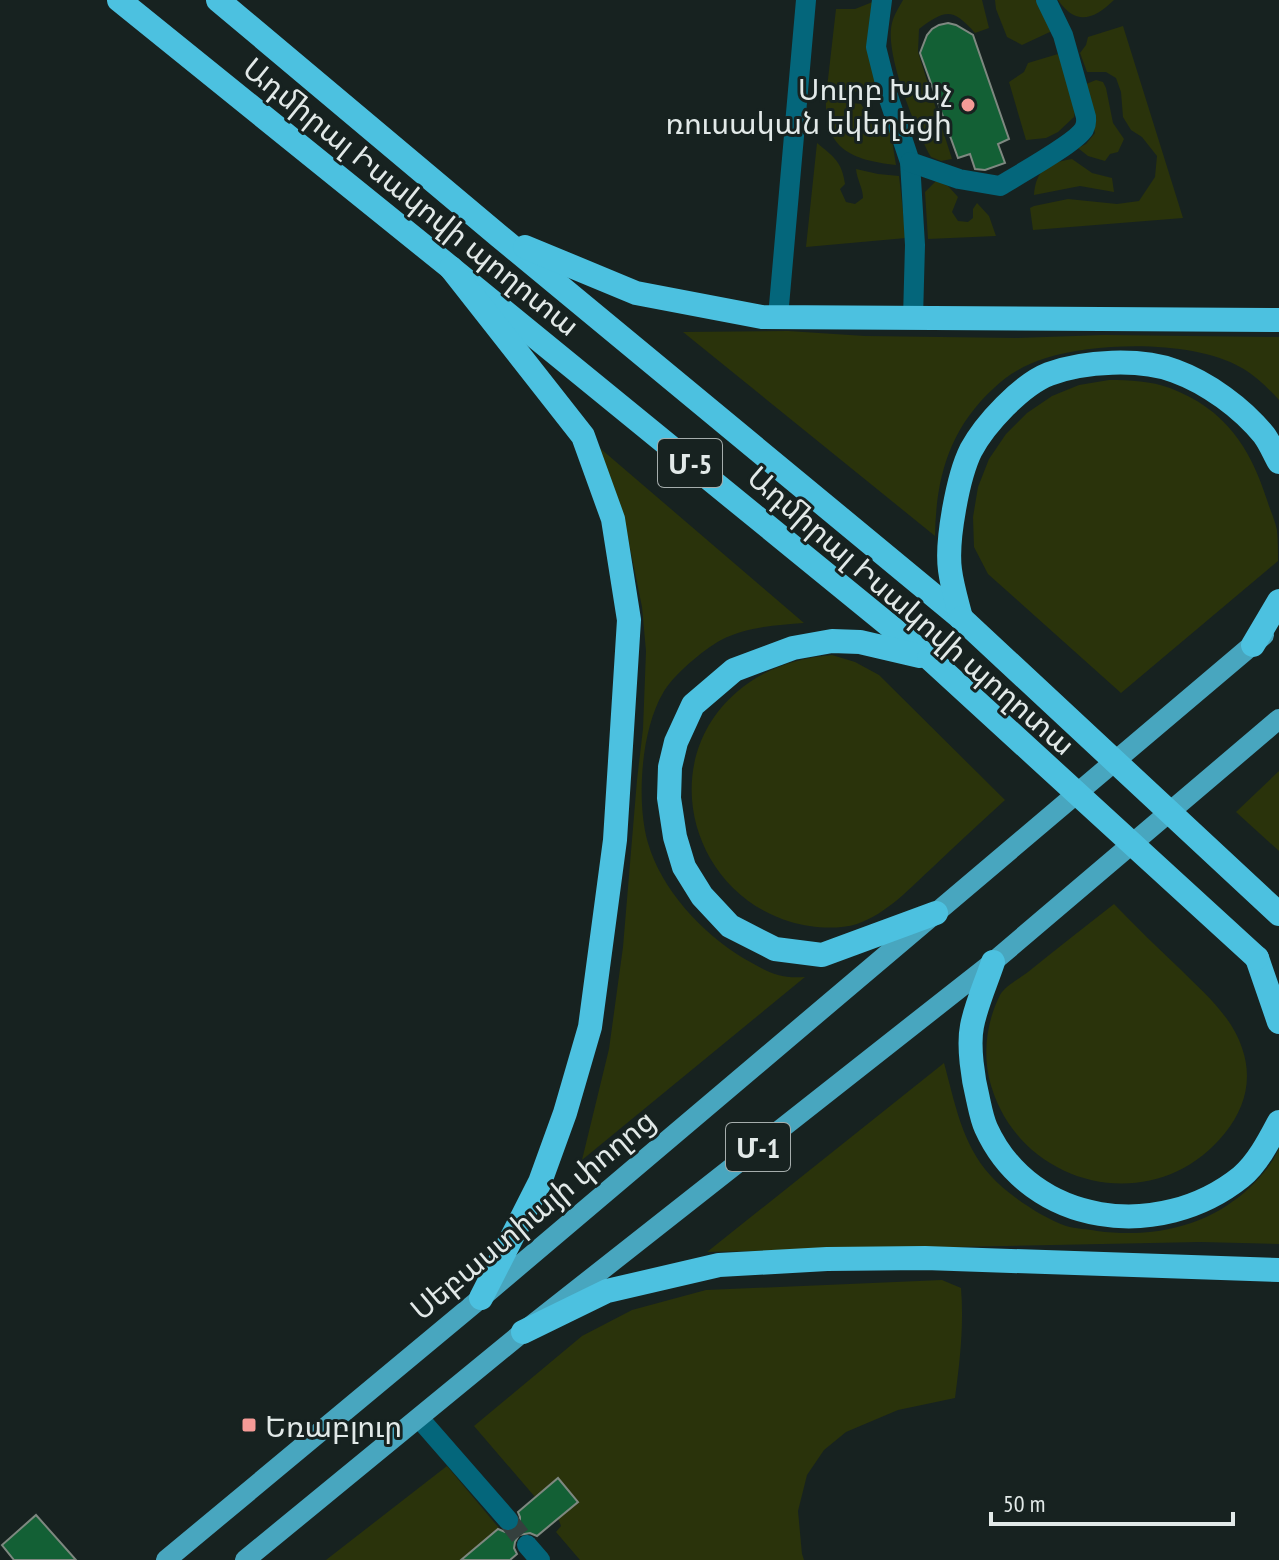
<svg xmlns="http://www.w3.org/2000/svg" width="1279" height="1560" viewBox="0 0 1279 1560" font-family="'PT Sans Narrow','Noto Sans Armenian',sans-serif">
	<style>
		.green { fill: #2a330b }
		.building { fill: #136035; stroke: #7e8880; stroke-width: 2 }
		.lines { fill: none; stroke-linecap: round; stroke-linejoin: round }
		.minor-tunnel { stroke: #35403e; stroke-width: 20; stroke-dasharray: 20 10; stroke-linecap: butt }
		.minor { stroke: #04667b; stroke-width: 20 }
		.major { stroke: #48a6bf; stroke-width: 20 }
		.highway { stroke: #4cc1e0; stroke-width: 24 }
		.highway-bridge { stroke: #4cc1e0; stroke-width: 24 }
		.poi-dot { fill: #f59b97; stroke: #172220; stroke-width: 3 }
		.labels { text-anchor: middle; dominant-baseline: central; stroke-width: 6; stroke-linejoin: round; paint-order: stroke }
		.shield { fill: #172220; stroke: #a5adac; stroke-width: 2 }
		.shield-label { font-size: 28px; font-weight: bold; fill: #e2e9e8 }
		.poi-label { font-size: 30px; fill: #e2e9e8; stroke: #172220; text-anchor: end }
		.street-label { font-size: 30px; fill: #e2e9e8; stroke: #172220 }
	</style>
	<rect width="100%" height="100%" fill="#172220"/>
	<!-- green -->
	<g class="green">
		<path d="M 903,0 L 982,0 L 989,28 L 975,33 C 952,7 945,10 919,29 L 918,52 L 952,159 L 941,161 L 931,157 C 916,130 884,53 892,23 C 894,15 899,7 903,0 Z"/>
		<path d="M 995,0 L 1038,0 L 1052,31 L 1022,45 L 1007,37 L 996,9 Z"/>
		<path d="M 1058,0 L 1114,0 C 1093,20 1076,26 1058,0 Z"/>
		<path d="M 875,1 L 877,81 L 868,93 L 827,88 L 836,9 L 855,9 Z"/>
		<path d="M 1123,26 L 1183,218 L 1033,230 L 1030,208 L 1034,206 L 1068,199 L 1117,204 L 1139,201 L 1155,177 L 1157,156 L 1142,137 L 1131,130 L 1123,117 L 1121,92 L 1116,78 L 1106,72 L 1087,72 L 1080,53 L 1086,45 L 1088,37 Z"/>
		<path d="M 1058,54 L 1076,107 L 1074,117 L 1058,132 L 1046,138 L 1026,140 L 1009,82 L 1024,72 L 1028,63 Z"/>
		<path d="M 1096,80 L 1103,82 L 1106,88 L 1113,123 L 1124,139 L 1118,152 L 1110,154 L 1105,161 L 1088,156 L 1078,148 L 1086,144 L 1095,133 L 1081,86 Z"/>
		<path d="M 826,100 L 861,104 C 868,117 875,119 889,122 L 896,165 C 852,160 824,149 826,100 Z"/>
		<path d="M 817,143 C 834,157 842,162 845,184 L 840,189 L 846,202 L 855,204 L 863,198 C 863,188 857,180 856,169 L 878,174 L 899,176 L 906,238 L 806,247 Z"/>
		<path d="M 1072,159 L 1092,173 L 1112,178 L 1114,192 L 1080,186 L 1034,195 C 1036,169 1048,163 1072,159 Z"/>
		<path d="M 936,181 L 948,186 L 958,197 L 952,212 L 958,221 L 968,222 L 973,218 L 973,209 L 977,203 L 989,216 L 996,236 L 928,239 L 925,192 Z"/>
		<path d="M 788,331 L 865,336 L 1017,338 L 1104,335 L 1279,337 L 1279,400 C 1269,389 1256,376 1242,368 C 1193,340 1099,342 1046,358 C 1028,363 1007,375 994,388 C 949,429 936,478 935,536 L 683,332 Z"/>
		<path d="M 1109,380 C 1130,380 1151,381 1170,388 C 1225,409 1250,447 1267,500 C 1270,510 1275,520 1277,530 C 1278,540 1278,551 1278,561 L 1121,693 L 988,574 L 974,547 L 973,517 L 978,487 L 989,459 L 1006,434 L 1027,413 L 1052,396 L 1079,385 Z"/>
		<path d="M 587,437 L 804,623 C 776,625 746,627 721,640 C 703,650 673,675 663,693 C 641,730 636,802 648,843 C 661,889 702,933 743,958 C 767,971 777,979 805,977 L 582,1160 L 609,1049 L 623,947 L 637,780 L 643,729 L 646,651 L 642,607 L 627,533 L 618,504 Z"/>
		<path d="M 832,655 L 855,662 L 879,675 L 1005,800 C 981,822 957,844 934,866 C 910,888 888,913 857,924 C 837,930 811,928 791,922 C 690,892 655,761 738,691 C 765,668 798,658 832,655 Z"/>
		<path d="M 1279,771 L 1279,851 L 1236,812 Z"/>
		<path d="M 1114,904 C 1135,926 1157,947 1179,968 C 1202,991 1232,1016 1242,1048 C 1253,1079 1245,1108 1225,1133 C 1154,1222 1015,1187 989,1078 C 983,1050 987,1021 1000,995 C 1005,986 1019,979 1028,972 C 1056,949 1085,927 1114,904 Z"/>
		<path d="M 944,1063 C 955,1103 962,1144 990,1175 C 1008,1195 1041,1217 1066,1226 C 1076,1229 1087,1229 1097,1231 C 1151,1238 1204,1228 1246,1191 C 1259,1179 1272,1165 1279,1148 L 1279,1244 L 1200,1242 L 707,1252 Z"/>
		<path d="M 942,1280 L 961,1288 C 964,1325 960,1361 955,1398 L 898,1410 L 846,1432 L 824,1450 L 807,1475 L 798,1511 L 802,1554 L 804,1560 L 580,1560 L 556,1532 L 561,1526 L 558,1518 L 577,1501 L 558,1478 L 535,1497 L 474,1426 L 582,1336 L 632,1310 L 706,1290 Z"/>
		<path d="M 447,1466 L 499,1528 L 472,1550 L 481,1560 L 326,1560 Z"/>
	</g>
	<!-- building -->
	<g class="building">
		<path d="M 948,23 L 956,25 L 973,35 L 1009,139 L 998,144 L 1005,163 L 985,170 L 975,169 L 970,154 L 958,158 L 920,53 L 927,35 L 932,29 L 939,25 Z"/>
		<path d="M 558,1478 L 578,1502 L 537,1536 L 530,1533 L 519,1535 L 515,1542 L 514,1548 L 517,1554 L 510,1560 L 461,1560 L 498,1529 L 505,1532 L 516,1530 L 520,1523 L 520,1517 L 518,1512 Z"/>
		<path d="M 36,1515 L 76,1560 L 14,1560 L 2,1545 Z"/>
	</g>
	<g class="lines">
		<!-- minor-tunnel -->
		<path class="minor-tunnel" d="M 508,1520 L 527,1545"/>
		<!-- minor -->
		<g class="minor">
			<path d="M 882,0 L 876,47 L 889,99 L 910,162 L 915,245 L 913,318"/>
			<path d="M 910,162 L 959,179 L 1000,186 C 1016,176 1076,143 1084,129 C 1087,123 1086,123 1086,117 L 1063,35 L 1046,0"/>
			<path d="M 778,317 L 806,0"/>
			<path d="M 419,1418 L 508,1520"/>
			<path d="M 527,1545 L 540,1560"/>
		</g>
		<!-- major -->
		<g class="major">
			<path d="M 166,1560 L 481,1298 L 1264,635"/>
			<path d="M 245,1560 L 523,1332 L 993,962 L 1279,719"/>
		</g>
		<!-- highway -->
		<g class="highway">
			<path d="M 119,0 L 451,268 L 929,658"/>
			<path d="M 218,0 L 499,236 L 961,618"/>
			<path d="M 525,247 L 636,293 L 762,317 L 1279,320"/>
			<path d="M 451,268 L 583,436 L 613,519 L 629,620 L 615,840 L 590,1027 L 565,1113 L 540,1182 L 481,1298"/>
			<path d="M 961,618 C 957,602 952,586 950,570 C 946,541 958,476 971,450 C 985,424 1021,385 1049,374 C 1084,361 1140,358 1175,371 C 1208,383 1242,408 1264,435 C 1270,443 1274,453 1279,462"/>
			<path d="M 1253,645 L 1279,601"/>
			<path d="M 920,656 L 860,642 L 832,641 L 793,648 L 734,670 L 693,705 L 676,742 L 670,767 L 669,798 L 675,837 L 684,867 L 702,896 L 730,926 L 775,949 L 822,955 L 936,913"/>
			<path d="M 1257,958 L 1279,1022"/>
			<path d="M 993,962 C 986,983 976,1005 972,1026 C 968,1046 973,1079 978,1099 C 980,1108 982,1119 986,1128 C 1031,1227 1160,1242 1241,1177 C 1257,1164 1269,1141 1279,1122"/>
			<path d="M 523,1332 L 607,1291 L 719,1265 L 827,1259 L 925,1258 L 1279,1270"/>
		</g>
		<!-- highway-bridge -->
		<g class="highway-bridge">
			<path d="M 961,618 L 1279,914"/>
			<path d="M 929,658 L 1257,958"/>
		</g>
	</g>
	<!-- markers -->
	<g class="poi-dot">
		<circle cx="968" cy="105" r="8"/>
		<rect x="241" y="1417" width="16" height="16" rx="4"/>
	</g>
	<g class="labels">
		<!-- shield labels -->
		<g class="shield">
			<rect x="658" y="439" width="64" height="48" rx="6"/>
			<rect x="726" y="1123" width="64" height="48" rx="6"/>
		</g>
		<g class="shield-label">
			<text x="690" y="463">Մ-5</text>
			<text x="758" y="1147">Մ-1</text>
		</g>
		<!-- poi labels -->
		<g class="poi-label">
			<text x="952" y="88">Սուրբ Խաչ<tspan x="952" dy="34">ռուսական եկեղեցի</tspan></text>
			<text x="265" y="1425" text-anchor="start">Եռաբլուր</text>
		</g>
		<!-- street labels -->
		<g class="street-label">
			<text transform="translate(412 196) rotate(39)">Ադմիրալ Իսակովի պողոտա</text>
			<text transform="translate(912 610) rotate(41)">Ադմիրալ Իսակովի պողոտա</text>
			<text transform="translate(532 1214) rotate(-40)">Սեբաստիայի փողոց</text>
		</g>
	</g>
	<!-- scale -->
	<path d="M991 1512v12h242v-12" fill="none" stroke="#e2e9e8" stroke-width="4"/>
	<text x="1003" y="1512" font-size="24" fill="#e2e9e8" stroke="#172220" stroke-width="6" paint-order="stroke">50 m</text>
</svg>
